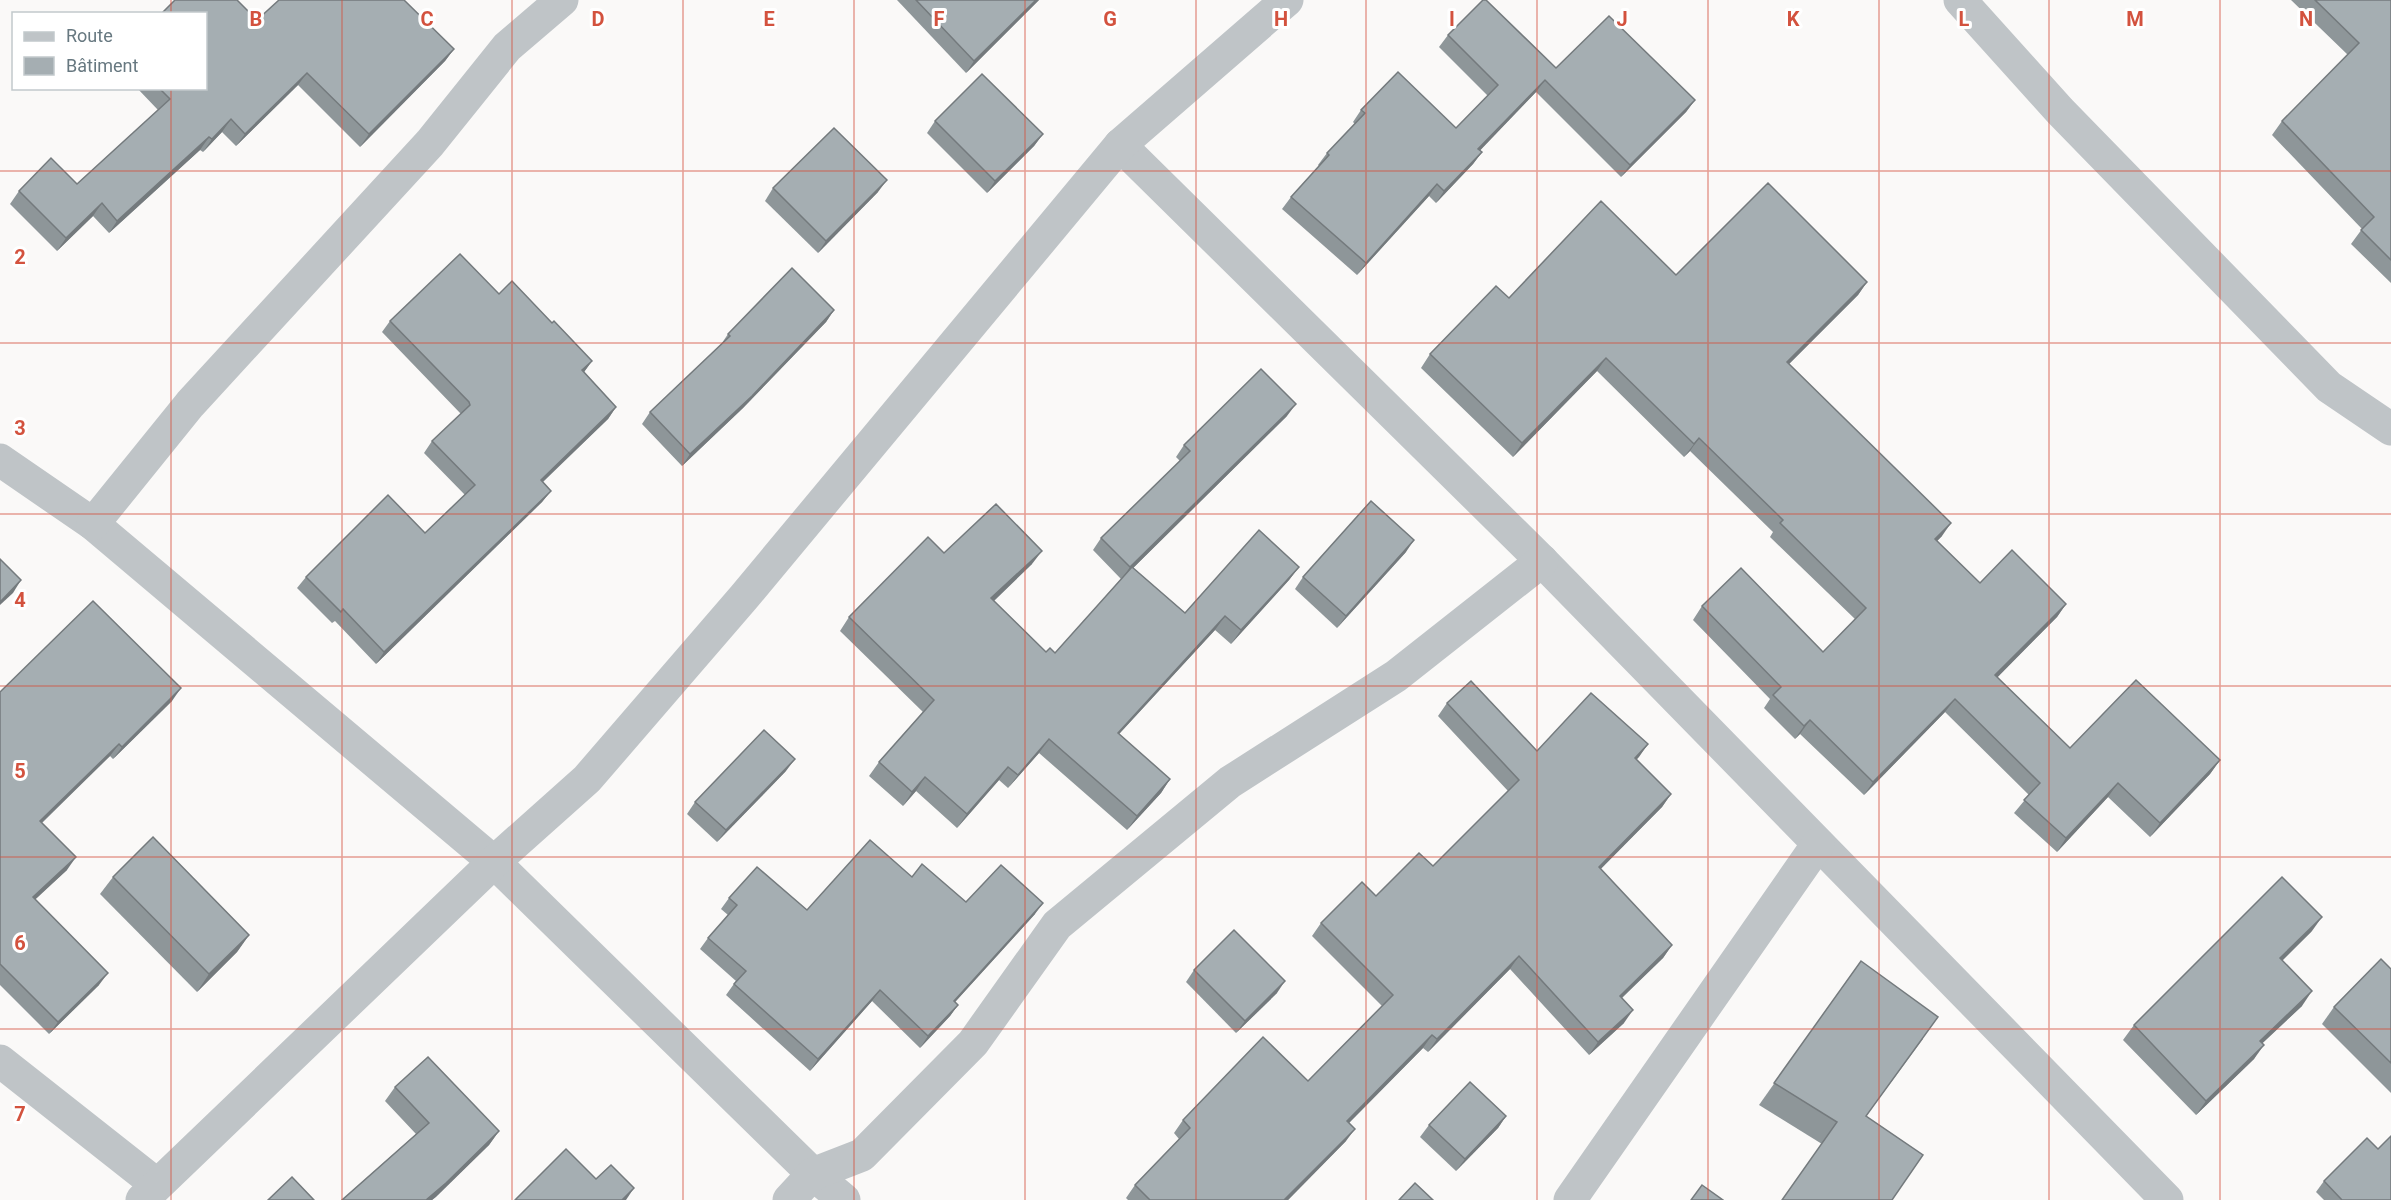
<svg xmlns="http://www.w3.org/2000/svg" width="2391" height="1200" viewBox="0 0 2391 1200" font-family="Roboto,sans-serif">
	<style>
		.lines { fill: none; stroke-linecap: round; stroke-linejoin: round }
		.street { stroke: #bfc4c7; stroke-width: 33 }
		.wall { fill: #8e9699 }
		.shaded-wall { fill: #747a7d }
		.building { fill: #a5aeb2; stroke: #747a7d; stroke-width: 1.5 }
		.grid { fill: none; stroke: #d3523e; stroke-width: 1.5; stroke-opacity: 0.55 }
		.grid-label { font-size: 20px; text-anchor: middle; font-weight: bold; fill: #d3523e; stroke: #fff; stroke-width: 6; stroke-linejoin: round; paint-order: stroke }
	</style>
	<rect width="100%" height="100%" fill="#faf9f8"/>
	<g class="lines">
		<!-- street -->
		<g class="street">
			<path d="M 1960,0 L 2060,111 L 2329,387 L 2391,429"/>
			<path d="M 1120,145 L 1542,561 L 2167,1200"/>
			<path d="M 0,460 L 93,524 L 494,862 L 813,1174 L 844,1200"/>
			<path d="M 93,524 L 190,404 L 430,143 L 507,47 L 562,0"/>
			<path d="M 0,1061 L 156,1184"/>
			<path d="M 142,1200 L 494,862 L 587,779 L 744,597 L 1120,145 L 1287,0"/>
			<path d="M 789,1200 L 813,1174 L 862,1155 L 973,1043 L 1057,925 L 1230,782 L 1396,676 L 1542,561"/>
			<path d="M 1570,1200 L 1818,844"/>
		</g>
	</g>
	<!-- wall -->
	<g class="wall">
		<path d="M 897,0 L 1039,0 L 966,73 Z"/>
		<path d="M 2291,0 L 2391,0 L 2391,283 L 2351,244 L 2362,229 L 2272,135 L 2282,121 L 2348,55 Z"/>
		<path d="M 257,20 L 454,49 L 445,61 L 360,147 L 298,85 L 236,146 L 222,132 L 203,152 L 200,150 L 109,233 L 93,216 L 57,251 L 10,204 L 19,191 L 77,184 L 158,110 L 137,88 L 206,88 Z"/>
		<path d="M 1448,35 L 1556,68 L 1695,100 L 1686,112 L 1621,177 L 1536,92 L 1480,150 L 1482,152 L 1473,164 L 1436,203 L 1429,196 L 1357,275 L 1282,209 L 1291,197 L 1319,166 L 1318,165 L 1327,153 L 1355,124 L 1353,122 L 1361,110 L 1456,128 L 1488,96 L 1439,47 Z"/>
		<path d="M 935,121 L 1043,134 L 1034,146 L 987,193 L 927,133 Z"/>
		<path d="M 773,188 L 878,192 L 818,253 L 765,201 Z"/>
		<path d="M 1676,275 L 1867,282 L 1858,295 L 1789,364 L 1942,536 L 1937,541 L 1980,583 L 2066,604 L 2057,617 L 1997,677 L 2070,748 L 2220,760 L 2210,774 L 2150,837 L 2108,797 L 2057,852 L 2014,813 L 2029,795 L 1945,712 L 1864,795 L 1800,734 L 1795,739 L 1764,708 L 1770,699 L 1693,620 L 1702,606 L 1823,652 L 1855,619 L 1770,537 L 1773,532 L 1690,451 L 1684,457 L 1597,371 L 1513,457 L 1421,368 L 1430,354 L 1509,298 Z"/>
		<path d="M 499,294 L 552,323 L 592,361 L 584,372 L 616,407 L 608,419 L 543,482 L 551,491 L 542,502 L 376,664 L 335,621 L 332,623 L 297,588 L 306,577 L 425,533 L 465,495 L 424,453 L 432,441 L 461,414 L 382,332 L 390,321 Z"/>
		<path d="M 834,310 L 826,322 L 743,408 L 682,466 L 642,424 L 650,412 L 720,346 L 728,334 Z"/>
		<path d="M 1287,416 L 1133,568 L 1185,613 L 1299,567 L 1289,580 L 1231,644 L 1215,630 L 1119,734 L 1170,779 L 1161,793 L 1127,830 L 1039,753 L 1008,788 L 999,780 L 957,828 L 916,791 L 903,806 L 869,776 L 879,762 L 923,712 L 840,631 L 849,617 L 944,553 L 1032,564 L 994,601 L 1046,652 L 1055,653 L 1121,579 L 1093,550 L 1101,538 L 1180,461 L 1176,457 L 1184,445 Z"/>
		<path d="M 1406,552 L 1337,628 L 1295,589 L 1303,577 Z"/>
		<path d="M 0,692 L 172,701 L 113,759 L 110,756 L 42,823 L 67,870 L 35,899 L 99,985 L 49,1034 L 0,985 Z"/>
		<path d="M 1447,703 L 1537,751 L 1648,744 L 1636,760 L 1671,794 L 1662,807 L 1600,869 L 1672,945 L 1663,958 L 1622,998 L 1624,1023 L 1589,1055 L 1510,969 L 1428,1052 L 1423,1048 L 1349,1123 L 1346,1141 L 1288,1200 L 1128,1200 L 1126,1198 L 1135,1185 L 1179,1139 L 1174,1133 L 1183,1120 L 1308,1081 L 1382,1006 L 1312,936 L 1321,923 L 1376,896 L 1433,866 L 1508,791 L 1438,716 Z"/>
		<path d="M 786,771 L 717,842 L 687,814 L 695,802 Z"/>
		<path d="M 113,877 L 249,935 L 237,952 L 197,992 L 100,894 Z"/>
		<path d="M 912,877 L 966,902 L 1035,914 L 955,1002 L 958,1005 L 950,1016 L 920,1048 L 872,1001 L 810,1071 L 726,995 L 736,981 L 700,949 L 708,938 L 728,915 L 721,909 L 729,898 L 807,910 Z"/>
		<path d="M 2312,931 L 2282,960 L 2302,1006 L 2262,1043 L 2254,1059 L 2196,1115 L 2123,1040 L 2134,1025 Z"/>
		<path d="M 1861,961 L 1923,1039 L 1866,1116 L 1822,1144 L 1759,1105 Z"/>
		<path d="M 2391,969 L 2391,1093 L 2322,1024 L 2334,1007 Z"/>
		<path d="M 1194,970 L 1277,993 L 1236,1033 L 1186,982 Z"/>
		<path d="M 395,1087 L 499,1131 L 489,1145 L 432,1200 L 342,1200 L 416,1134 L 385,1101 Z"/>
		<path d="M 1506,1116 L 1498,1128 L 1456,1171 L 1420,1137 L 1429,1125 Z"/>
		<path d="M 2324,1181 L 2391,1200 L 2324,1200 L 2316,1192 Z"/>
	</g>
	<!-- shaded-wall -->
	<g class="shaded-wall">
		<path d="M 1036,0 L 1039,0 L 966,73 L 974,61 Z"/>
		<path d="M 454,49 L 445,61 L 360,147 L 369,134 Z"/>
		<path d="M 307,73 L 298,85 L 236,146 L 245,134 Z"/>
		<path d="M 1545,80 L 1536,92 L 1470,161 L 1478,149 Z"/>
		<path d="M 1695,100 L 1686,112 L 1621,177 L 1630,165 Z"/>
		<path d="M 231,119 L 222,132 L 203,152 L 212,139 Z"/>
		<path d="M 1043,134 L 1034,146 L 987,193 L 995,181 Z"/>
		<path d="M 209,137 L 200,150 L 109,233 L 117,221 Z"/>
		<path d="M 1482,152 L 1473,164 L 1436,203 L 1444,191 Z"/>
		<path d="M 887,180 L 878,192 L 818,253 L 826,241 Z"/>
		<path d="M 1437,184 L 1429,196 L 1357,275 L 1366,263 Z"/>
		<path d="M 102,203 L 93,216 L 57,251 L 66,238 Z"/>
		<path d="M 1867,282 L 1858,295 L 1778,375 L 1787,362 Z"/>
		<path d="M 834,310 L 826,322 L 743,408 L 682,466 L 690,454 Z"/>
		<path d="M 1606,358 L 1597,371 L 1513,457 L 1522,443 Z"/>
		<path d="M 592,361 L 584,372 L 582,370 Z"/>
		<path d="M 1296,404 L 1287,416 L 1122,579 L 1130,567 Z"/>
		<path d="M 616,407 L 608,419 L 532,492 L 541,480 Z"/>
		<path d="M 1699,438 L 1690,451 L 1684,457 L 1694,444 Z"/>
		<path d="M 551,491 L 542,502 L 376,664 L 384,652 Z"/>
		<path d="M 1951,523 L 1942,536 L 1926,552 L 1935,539 Z"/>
		<path d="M 1414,540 L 1406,552 L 1337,628 L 1346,616 Z"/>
		<path d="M 1042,551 L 1032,564 L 982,612 L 991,598 Z"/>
		<path d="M 1299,567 L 1289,580 L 1231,644 L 1241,630 Z"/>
		<path d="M 21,580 L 13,593 L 0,605 L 0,602 Z"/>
		<path d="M 2066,604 L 2057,617 L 1986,689 L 1995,675 Z"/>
		<path d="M 1225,616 L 1215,630 L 1108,746 L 1118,733 Z"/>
		<path d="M 181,688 L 172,701 L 113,759 L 122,747 Z"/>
		<path d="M 1955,699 L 1945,712 L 1864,795 L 1873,782 Z"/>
		<path d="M 1810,720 L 1800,734 L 1795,739 L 1804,726 Z"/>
		<path d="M 1049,739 L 1039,753 L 1008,788 L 1018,775 Z"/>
		<path d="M 119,744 L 110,756 L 31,833 L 40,821 Z"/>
		<path d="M 1648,744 L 1639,757 L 1626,771 L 1635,758 Z"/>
		<path d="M 795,759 L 786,771 L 717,842 L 726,830 Z"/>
		<path d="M 2220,760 L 2210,774 L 2150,837 L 2160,823 Z"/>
		<path d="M 1008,767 L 999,780 L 957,828 L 967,814 Z"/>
		<path d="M 925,777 L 916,791 L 903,806 L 912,792 Z"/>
		<path d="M 1170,779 L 1161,793 L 1127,830 L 1137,816 Z"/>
		<path d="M 2118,783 L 2108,797 L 2057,852 L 2066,838 Z"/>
		<path d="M 1671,794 L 1662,807 L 1590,880 L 1599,867 Z"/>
		<path d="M 76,857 L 67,870 L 24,910 L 33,897 Z"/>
		<path d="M 1043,903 L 1035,914 L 946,1012 L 954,1001 Z"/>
		<path d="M 2322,917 L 2312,931 L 2270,973 L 2280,958 Z"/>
		<path d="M 249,935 L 237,952 L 197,992 L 209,974 Z"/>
		<path d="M 1672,945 L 1663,958 L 1611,1008 L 1620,996 Z"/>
		<path d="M 1519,956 L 1510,969 L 1428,1052 L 1437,1039 Z"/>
		<path d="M 108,973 L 99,985 L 49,1034 L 58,1022 Z"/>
		<path d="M 1285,981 L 1277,993 L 1236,1033 L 1245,1021 Z"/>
		<path d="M 880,990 L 872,1001 L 810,1071 L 818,1059 Z"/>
		<path d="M 2312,991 L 2302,1006 L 2250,1055 L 2260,1041 Z"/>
		<path d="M 958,1005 L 950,1016 L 920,1048 L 928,1036 Z"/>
		<path d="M 1633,1010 L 1624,1023 L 1589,1055 L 1598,1042 Z"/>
		<path d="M 1432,1035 L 1423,1048 L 1338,1134 L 1347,1121 Z"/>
		<path d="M 2264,1045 L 2254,1059 L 2196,1115 L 2206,1101 Z"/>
		<path d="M 1506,1116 L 1498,1128 L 1456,1171 L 1465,1159 Z"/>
		<path d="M 1355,1129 L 1346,1141 L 1288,1200 L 1284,1200 Z"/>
		<path d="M 499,1131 L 489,1145 L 436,1197 L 432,1200 L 426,1200 Z"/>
		<path d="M 634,1188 L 626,1200 L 622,1200 Z"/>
	</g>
	<!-- building -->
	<g class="building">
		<path d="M 175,0 L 237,0 L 257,20 L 279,0 L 404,0 L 454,49 L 369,134 L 307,73 L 245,134 L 231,119 L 212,139 L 209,137 L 117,221 L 102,203 L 66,238 L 19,191 L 51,158 L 77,184 L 170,99 L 159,88 L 206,88 L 206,14 L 161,14 Z"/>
		<path d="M 916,0 L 1036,0 L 974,61 Z"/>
		<path d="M 1483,0 L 1486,0 L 1556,68 L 1609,16 L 1695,100 L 1630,165 L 1545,80 L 1478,149 L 1482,152 L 1444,191 L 1437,184 L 1366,263 L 1291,197 L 1329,155 L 1327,153 L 1365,113 L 1361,110 L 1398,72 L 1456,128 L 1498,85 L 1448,35 Z"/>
		<path d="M 2315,0 L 2391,0 L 2391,260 L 2361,230 L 2374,217 L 2282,121 L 2359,43 Z"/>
		<path d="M 982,74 L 1043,134 L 995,181 L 935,121 Z"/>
		<path d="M 834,128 L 887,180 L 826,241 L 773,188 Z"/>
		<path d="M 1768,183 L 1867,282 L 1787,362 L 1951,523 L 1935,539 L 1980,583 L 2012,550 L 2066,604 L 1995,675 L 2070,748 L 2136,680 L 2220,760 L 2160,823 L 2118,783 L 2066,838 L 2024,800 L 2040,783 L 1955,699 L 1873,782 L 1810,720 L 1804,726 L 1773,695 L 1781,687 L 1702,606 L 1741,568 L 1823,652 L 1866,608 L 1780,523 L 1783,520 L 1699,438 L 1694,444 L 1606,358 L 1522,443 L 1430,354 L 1496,286 L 1509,298 L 1601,201 L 1676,275 Z"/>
		<path d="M 460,254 L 499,294 L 512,281 L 552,323 L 554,321 L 592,361 L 582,370 L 616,407 L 541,480 L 551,491 L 384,652 L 343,609 L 341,612 L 306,577 L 388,495 L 425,533 L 475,485 L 432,441 L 470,405 L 469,402 L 390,321 Z"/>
		<path d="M 792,268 L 834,310 L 752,396 L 690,454 L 650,412 L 730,336 L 728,334 Z"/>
		<path d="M 1261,369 L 1296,404 L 1130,567 L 1101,538 L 1190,451 L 1184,445 Z"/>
		<path d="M 1371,501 L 1414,540 L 1346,616 L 1303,577 Z"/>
		<path d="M 996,504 L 1042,551 L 991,598 L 1046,652 L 1050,648 L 1055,653 L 1132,567 L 1185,613 L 1259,530 L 1299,567 L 1241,630 L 1225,616 L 1118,733 L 1170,779 L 1137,816 L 1049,739 L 1018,775 L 1008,767 L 967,814 L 925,777 L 912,792 L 879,762 L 934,700 L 849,617 L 928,537 L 944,553 Z"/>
		<path d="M 0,559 L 21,580 L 0,602 Z"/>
		<path d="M 93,601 L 181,688 L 122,747 L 119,744 L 40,821 L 76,857 L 33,897 L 108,973 L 58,1022 L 0,964 L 0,692 Z"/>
		<path d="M 1471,681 L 1537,751 L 1591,693 L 1648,744 L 1635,758 L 1671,794 L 1599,867 L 1672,945 L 1620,996 L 1633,1010 L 1598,1042 L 1519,956 L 1437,1039 L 1432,1035 L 1347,1121 L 1355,1129 L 1284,1200 L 1150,1200 L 1135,1185 L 1190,1128 L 1183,1120 L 1263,1037 L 1308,1081 L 1393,995 L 1321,923 L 1362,882 L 1376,896 L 1419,853 L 1433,866 L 1519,780 L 1447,703 Z"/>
		<path d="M 764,730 L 795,759 L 726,830 L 695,802 Z"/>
		<path d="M 153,837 L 249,935 L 209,974 L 113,877 Z"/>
		<path d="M 870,840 L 912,877 L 922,864 L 966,902 L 1001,865 L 1043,903 L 954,1001 L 958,1005 L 928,1036 L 880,990 L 818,1059 L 734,984 L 746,971 L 708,938 L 737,905 L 729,898 L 757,867 L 807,910 Z"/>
		<path d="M 2282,877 L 2322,917 L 2280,958 L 2312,991 L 2260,1041 L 2264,1045 L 2206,1101 L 2134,1025 Z"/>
		<path d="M 1234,930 L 1285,981 L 1245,1021 L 1194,970 Z"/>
		<path d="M 2381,959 L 2391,969 L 2391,1063 L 2334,1007 Z"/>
		<path d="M 1861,961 L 1938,1017 L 1866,1116 L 1923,1155 L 1892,1200 L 1782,1200 L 1837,1122 L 1774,1083 Z"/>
		<path d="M 428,1057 L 499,1131 L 446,1183 L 426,1200 L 342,1200 L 429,1123 L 395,1087 Z"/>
		<path d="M 1470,1082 L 1506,1116 L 1465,1159 L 1429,1125 Z"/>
		<path d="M 2391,1136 L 2391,1200 L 2342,1200 L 2324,1181 L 2367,1138 L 2378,1149 Z"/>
		<path d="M 566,1149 L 596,1179 L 611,1165 L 634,1188 L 622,1200 L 515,1200 Z"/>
		<path d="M 292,1177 L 314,1200 L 268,1200 Z"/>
		<path d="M 1415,1183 L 1433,1200 L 1399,1200 Z"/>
		<path d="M 1702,1185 L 1723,1200 L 1691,1200 Z"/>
	</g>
	<!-- grid -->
	<path class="grid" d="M 171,0 L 171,14M 342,0 L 342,1200M 512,0 L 512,1200M 683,0 L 683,1200M 854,0 L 854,1200M 1025,0 L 1025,1200M 1196,0 L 1196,1200M 1366,0 L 1366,1200M 1537,0 L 1537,1200M 1708,0 L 1708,1200M 1879,0 L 1879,1200M 2049,0 L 2049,1200M 2220,0 L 2220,1200M 171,88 L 171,1200M 0,171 L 2391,171M 0,343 L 2391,343M 0,514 L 2391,514M 0,686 L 2391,686M 0,857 L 2391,857M 0,1029 L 2391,1029"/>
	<g class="grid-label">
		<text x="256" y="26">B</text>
		<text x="427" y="26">C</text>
		<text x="598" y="26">D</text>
		<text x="769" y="26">E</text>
		<text x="939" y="26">F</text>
		<text x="1110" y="26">G</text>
		<text x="1281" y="26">H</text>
		<text x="1452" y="26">I</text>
		<text x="1622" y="26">J</text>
		<text x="1793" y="26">K</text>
		<text x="1964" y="26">L</text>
		<text x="2135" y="26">M</text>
		<text x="2306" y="26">N</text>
		<text x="20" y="264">2</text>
		<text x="20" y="435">3</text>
		<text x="20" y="607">4</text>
		<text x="20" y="778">5</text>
		<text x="20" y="950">6</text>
		<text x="20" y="1121">7</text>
	</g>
	<!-- legend -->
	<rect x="12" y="12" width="195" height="78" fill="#ffffff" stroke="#c2c9cc" stroke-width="1.5"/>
	<rect x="24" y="32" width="30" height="9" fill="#bfc4c7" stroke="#c2c9cc" stroke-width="1.5"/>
	<text x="66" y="42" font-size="18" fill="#677880">Route</text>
	<rect x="24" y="57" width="30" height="18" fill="#a5aeb2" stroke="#c2c9cc" stroke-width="1.5"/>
	<text x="66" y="72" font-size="18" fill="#677880">Bâtiment</text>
</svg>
